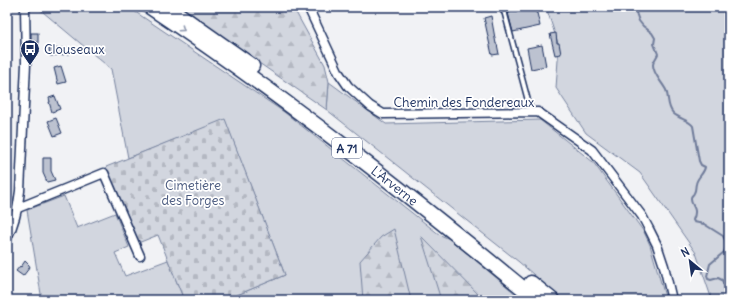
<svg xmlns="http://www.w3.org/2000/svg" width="736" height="307" viewBox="0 0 736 307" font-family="Delius,sans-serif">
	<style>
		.green { fill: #d2d6df; stroke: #76829e }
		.forest { fill: url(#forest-firs); stroke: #76829e }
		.cemetery { fill: url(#cemetery-stones); stroke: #76829e }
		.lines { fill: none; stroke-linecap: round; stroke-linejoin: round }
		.stream { stroke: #707c9a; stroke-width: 2 }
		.building { fill: #bcc2d0; stroke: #1b2f5e }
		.lane-casing { stroke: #1b2f5e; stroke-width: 7 }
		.street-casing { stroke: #1b2f5e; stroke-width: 11 }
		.highway-casing { stroke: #1b2f5e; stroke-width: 17 }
		.lane { stroke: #fff; stroke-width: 4 }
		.street { stroke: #fff; stroke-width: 8 }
		.highway { stroke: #fff; stroke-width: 14 }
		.oneway { stroke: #8d97ae }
		.labels { text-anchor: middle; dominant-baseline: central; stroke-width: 3.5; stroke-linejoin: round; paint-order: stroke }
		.shield { fill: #fff; stroke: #5f6d8e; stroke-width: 1 }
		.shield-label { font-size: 12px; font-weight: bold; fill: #1b2f5e }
		.poi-label { font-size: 13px; fill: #1b2f5e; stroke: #fff; text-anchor: start }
		.street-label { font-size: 13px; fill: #1b2f5e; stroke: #fff }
		.park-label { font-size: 13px; fill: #49597e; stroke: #fff }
	</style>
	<defs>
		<pattern id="forest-firs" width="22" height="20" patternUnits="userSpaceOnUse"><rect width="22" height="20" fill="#d2d6df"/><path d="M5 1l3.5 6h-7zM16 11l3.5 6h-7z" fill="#b4b8c2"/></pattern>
		<pattern id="cemetery-stones" width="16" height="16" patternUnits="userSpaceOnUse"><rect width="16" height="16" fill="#d2d6df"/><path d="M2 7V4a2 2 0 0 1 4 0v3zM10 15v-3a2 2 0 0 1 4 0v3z" fill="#b4b8c2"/></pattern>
	</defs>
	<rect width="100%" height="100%" fill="#f1f2f5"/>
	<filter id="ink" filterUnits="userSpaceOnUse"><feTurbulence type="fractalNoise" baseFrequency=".025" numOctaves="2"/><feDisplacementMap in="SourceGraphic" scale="8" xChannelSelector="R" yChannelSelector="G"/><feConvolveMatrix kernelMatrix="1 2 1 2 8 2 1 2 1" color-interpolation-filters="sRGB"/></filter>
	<g filter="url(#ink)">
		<!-- green -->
		<g class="green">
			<path d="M 37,7 L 128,7 L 284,112 L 440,235 L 450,239 L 523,300 L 225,300 L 285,275 L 225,120 L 128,158 L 111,69 Z"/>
			<path d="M 546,7 L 729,7 L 729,300 L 712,300 L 696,253 L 640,173 L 586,133 L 556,88 L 559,46 Z"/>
			<path d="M 329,82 L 386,124 L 540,120 L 593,162 L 644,232 L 650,245 L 666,300 L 563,300 L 519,262 L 327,110 Z"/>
			<path d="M 64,196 L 77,228 L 115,213 L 129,247 L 115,253 L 125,276 L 168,260 L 184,300 L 42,300 L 27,210 Z"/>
		</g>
		<!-- forest -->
		<g class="forest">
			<path d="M 178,7 L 293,7 L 325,65 L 329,82 L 327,110 Z"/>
			<path d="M 394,229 L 411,300 L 363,300 L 360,261 L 381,237 Z"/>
			<path d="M 421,236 L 484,300 L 441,300 Z"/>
		</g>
		<!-- cemetery -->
		<path class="cemetery" d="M 225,119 L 285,275 L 225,300 L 184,300 L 158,235 L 138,243 L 106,167 Z"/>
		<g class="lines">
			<!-- stream -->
			<path class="stream" d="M 634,7 L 639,21 L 643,26 L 652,33 L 655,38 L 654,44 L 658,54 C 657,57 653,61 653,65 C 653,74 662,82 666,90 C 669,97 667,107 673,113 C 679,119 689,120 693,126 L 699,161 L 701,165 L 705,167 C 704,174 697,177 696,184 C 695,187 696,190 694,193 C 693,196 691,195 691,198 C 690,206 699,207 693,220 L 694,222 L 704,224 L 723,236 L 725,240 L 726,247 L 724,252 L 710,264 L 707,276 L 708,279 L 711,280 L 718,278 L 722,280 L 723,284 L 727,286 L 729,286"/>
		</g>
		<!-- building -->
		<g class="building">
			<path d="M 525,7 L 534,7 L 536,13 L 537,13 L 540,26 L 513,32 L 508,13 L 523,10 Z"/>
			<path d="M 491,16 L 496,44 L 497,44 L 499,54 L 492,55 L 484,18 Z"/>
			<rect x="31" y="33" width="7" height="14"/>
			<path d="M 556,33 L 557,43 L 559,43 L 561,54 L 555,55 L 550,34 Z"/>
			<path d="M 542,45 L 546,66 L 531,69 L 527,48 Z"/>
			<path d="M 65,48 L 70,48 L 70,54 L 50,56 L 49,49 Z"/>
			<path d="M 61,66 L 66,82 L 58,84 L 54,68 Z"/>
			<path d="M 55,96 L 60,109 L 52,112 L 49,102 L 50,102 L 49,98 Z"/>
			<path d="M 56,118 L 62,133 L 54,136 L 48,121 Z"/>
			<path d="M 43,158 L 51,158 L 51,171 L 55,180 L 47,182 L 43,173 Z"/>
			<path d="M 25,261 L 29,265 L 30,267 L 23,276 L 16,271 L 20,266 L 21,267 Z"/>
		</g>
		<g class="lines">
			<!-- lane casing -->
			<g class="lane-casing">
				<g id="lane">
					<path d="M 503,7 L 531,112"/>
					<path d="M 503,11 L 522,7"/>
				</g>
			</g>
			<!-- street casing -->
			<g class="street-casing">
				<g id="street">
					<path d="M 308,7 L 339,73 L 348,86 L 370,106 L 383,114 L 538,112 L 592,150 L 642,216 L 649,229 L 657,245 L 664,266 L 672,300"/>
					<path d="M 18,208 L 104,173 L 140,256"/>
					<path d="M 7,238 C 15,223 18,208 20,191 L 26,64 L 25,7"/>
				</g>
			</g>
			<!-- highway casing -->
			<g class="highway-casing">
				<g id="highway">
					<path id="s1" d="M 150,7 C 285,97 412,197 537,300"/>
					<path d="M 168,7 L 252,66"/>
					<path d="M 531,283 L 552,300"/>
				</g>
			</g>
			<!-- lane -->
			<use href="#lane" class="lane"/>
			<!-- street -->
			<use href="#street" class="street"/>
			<!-- highway -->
			<use href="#highway" class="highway"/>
		</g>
		<!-- one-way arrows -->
		<defs><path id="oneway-chevron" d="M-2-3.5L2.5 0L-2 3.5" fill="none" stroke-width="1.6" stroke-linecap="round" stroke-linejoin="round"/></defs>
		<use class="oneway" href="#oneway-chevron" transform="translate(182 29) rotate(34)"/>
	</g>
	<!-- icons -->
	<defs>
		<g id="bus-pin" transform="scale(1)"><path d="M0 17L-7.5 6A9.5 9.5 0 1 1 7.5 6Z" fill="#1b2f5e" stroke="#fff"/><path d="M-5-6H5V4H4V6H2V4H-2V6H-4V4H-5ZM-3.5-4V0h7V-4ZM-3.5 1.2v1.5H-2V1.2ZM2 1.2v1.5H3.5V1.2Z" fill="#fff"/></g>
	</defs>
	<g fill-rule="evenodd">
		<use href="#bus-pin" x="30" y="49"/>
	</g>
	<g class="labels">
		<!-- shield labels -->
		<rect class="shield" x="332" y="138" width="30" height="20" rx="3"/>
		<g class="shield-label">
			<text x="347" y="148">A 71</text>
		</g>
		<!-- poi labels -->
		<g class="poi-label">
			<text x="44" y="49">Clouseaux</text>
		</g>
		<!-- street labels -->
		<g class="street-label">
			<text x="464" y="102">Chemin des Fondereaux</text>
			<text stroke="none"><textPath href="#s1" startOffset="303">L'Arverne</textPath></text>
		</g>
		<!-- park labels -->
		<g class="park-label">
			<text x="193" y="185">Cimetière<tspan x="193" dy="15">des Forges</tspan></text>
		</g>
	</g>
	<!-- margin -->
	<rect width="736" height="307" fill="none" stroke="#fff" stroke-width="24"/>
	<rect x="12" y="12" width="712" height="283" fill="none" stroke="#1b2f5e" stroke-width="1.5" filter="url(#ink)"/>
	<!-- north arrow -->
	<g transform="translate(690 261) rotate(331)" stroke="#ffffff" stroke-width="3" paint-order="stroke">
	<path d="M0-3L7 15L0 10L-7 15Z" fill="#1b2f5e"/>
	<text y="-6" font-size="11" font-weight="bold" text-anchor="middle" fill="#1b2f5e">N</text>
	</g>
</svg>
